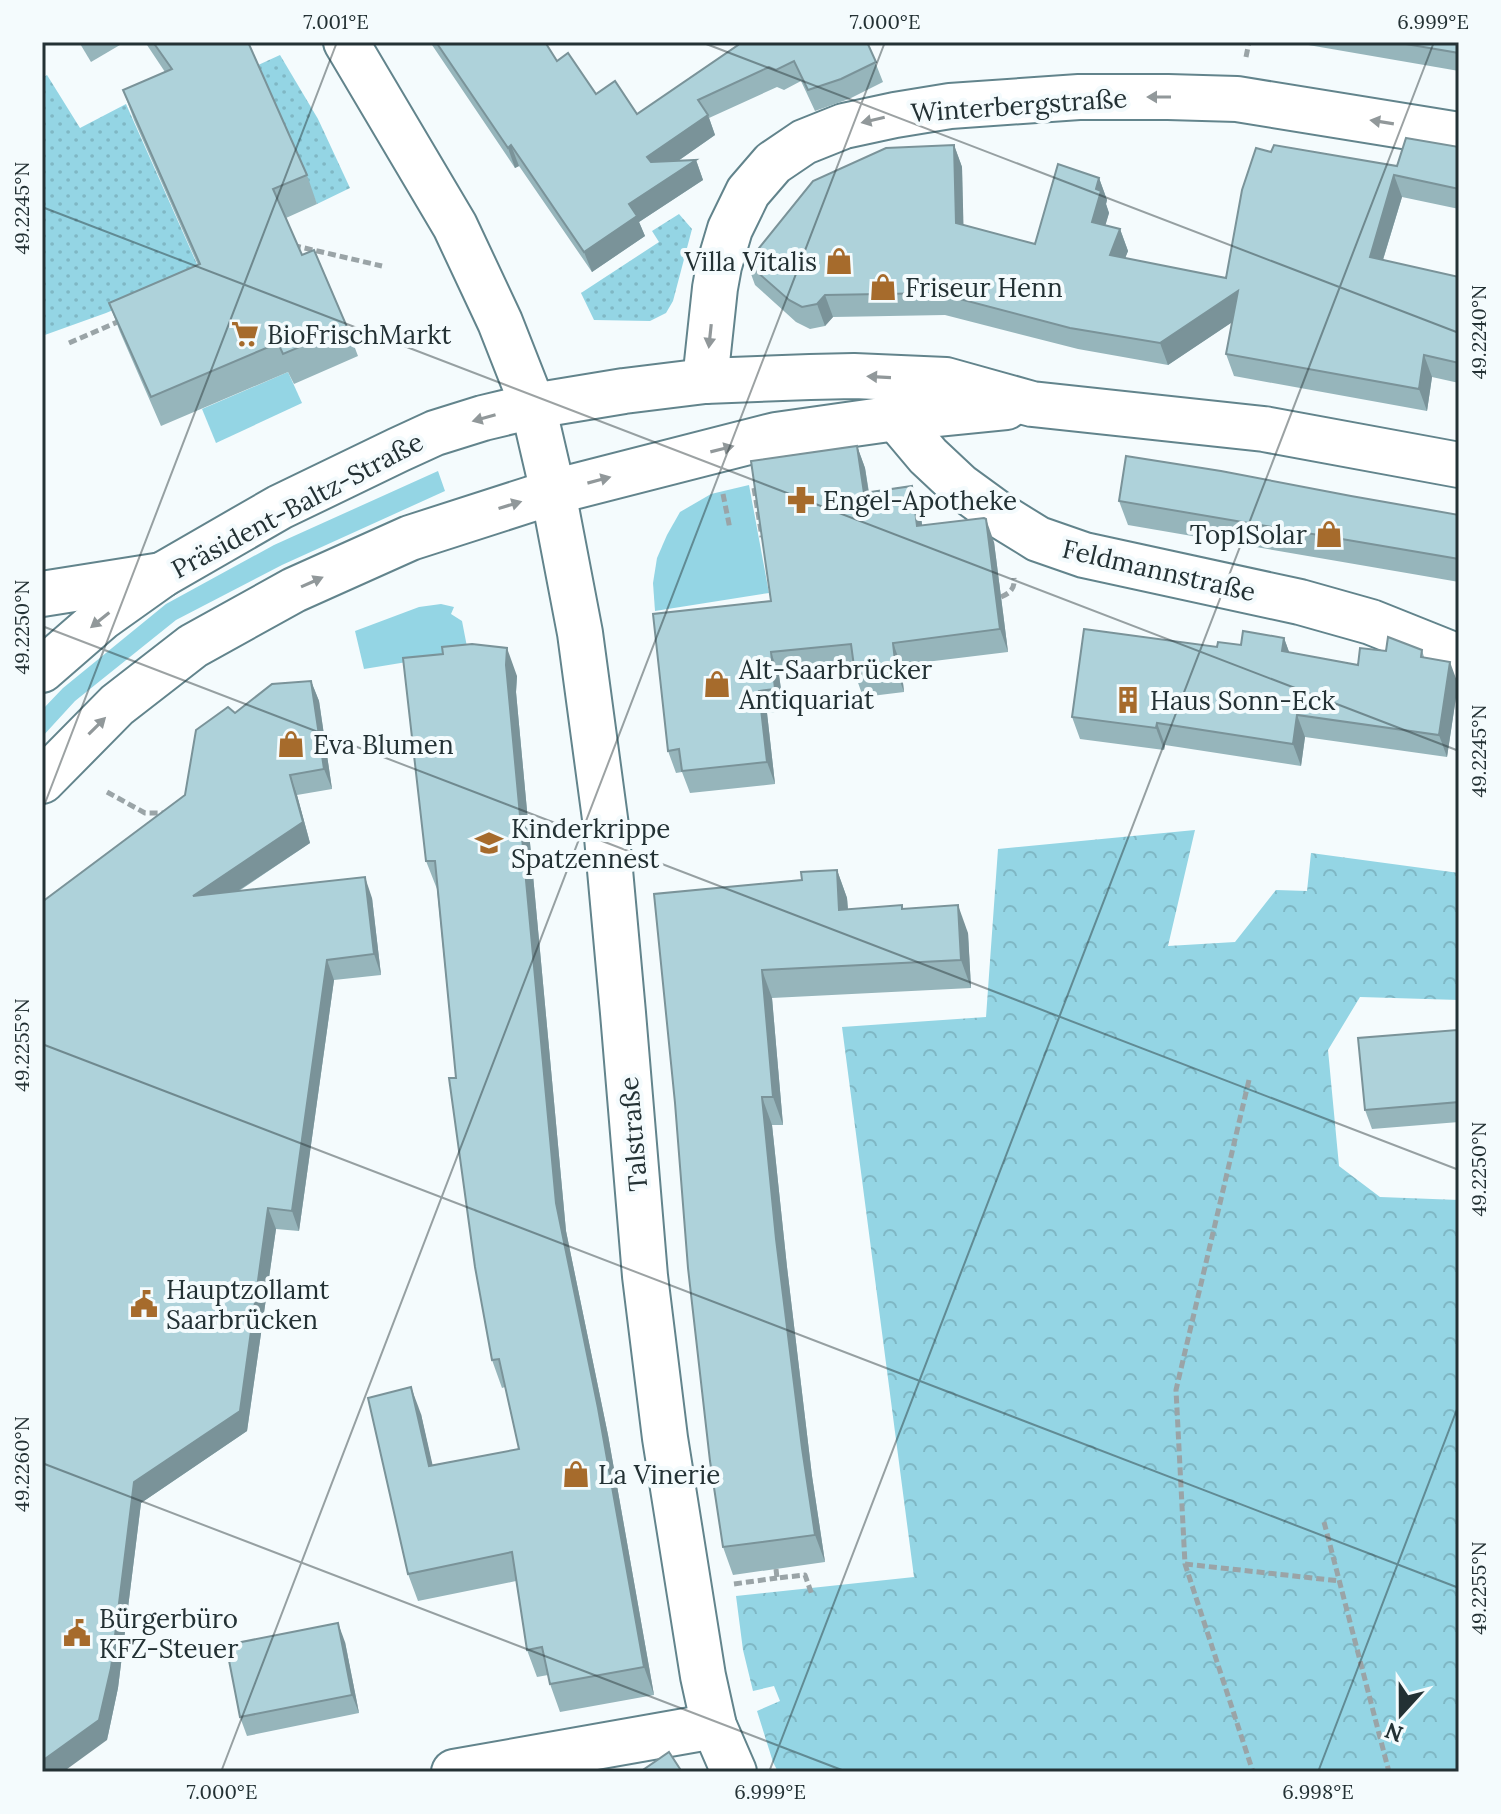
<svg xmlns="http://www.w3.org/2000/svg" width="1501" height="1814" viewBox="0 0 1501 1814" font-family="Lora,serif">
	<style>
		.green { fill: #94d5e4 }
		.forest { fill: url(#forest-crowns) }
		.garden { fill: url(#garden-dots) }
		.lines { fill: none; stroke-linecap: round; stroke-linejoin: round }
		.street-casing { stroke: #62848c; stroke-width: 48 }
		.secondary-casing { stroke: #62848c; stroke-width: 48 }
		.path { stroke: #9aa4a7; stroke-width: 5; stroke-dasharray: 8 4; stroke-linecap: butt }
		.street { stroke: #fff; stroke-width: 44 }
		.secondary { stroke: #fff; stroke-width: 44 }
		.wall { fill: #96b5bb }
		.shaded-wall { fill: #7a9399 }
		.building { fill: #aed2da; stroke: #7a9399; stroke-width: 2 }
		.oneway { fill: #91989a }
		.ticks { fill: none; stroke: #233134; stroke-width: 2; stroke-opacity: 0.45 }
		.labels { text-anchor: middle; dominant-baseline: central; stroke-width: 8; stroke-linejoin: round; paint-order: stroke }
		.street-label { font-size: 26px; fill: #233134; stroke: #f4fbfd }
		.poi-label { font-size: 26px; fill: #233134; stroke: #f4fbfd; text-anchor: start }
		.neatline { fill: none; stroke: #233134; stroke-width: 3 }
		.ticks-label { font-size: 20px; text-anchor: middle; fill: #233134 }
	</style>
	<defs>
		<pattern id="forest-crowns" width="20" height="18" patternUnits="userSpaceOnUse" patternTransform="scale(2)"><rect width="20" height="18" fill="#94d5e4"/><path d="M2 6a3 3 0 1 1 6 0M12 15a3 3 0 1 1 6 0" fill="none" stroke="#7fb7c4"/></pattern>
		<pattern id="garden-dots" width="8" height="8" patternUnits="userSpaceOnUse" patternTransform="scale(2)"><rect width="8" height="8" fill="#94d5e4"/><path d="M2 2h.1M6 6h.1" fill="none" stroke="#7fb7c4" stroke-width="1.8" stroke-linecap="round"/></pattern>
	</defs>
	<rect width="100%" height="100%" fill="#f4fbfd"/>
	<!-- green -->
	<g class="green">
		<path d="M 288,372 L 302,403 L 216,443 L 202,409 Z"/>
		<path d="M 438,471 L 445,491 L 282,565 L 176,620 L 75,701 L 42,737 L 42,710 L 63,688 L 166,604 L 274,545 Z"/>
		<path d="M 749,485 L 769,593 L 655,611 L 653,583 L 657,558 L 667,535 L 680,512 L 711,494 Z"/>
		<path d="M 441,604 L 454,607 L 451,614 L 462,621 L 468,652 L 364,669 L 355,631 L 419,607 Z"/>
	</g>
	<!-- forest -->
	<path class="forest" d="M 1195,830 L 1168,946 L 1235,942 L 1276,890 L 1307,891 L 1311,853 L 1459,873 L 1459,1000 L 1360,997 L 1328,1050 L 1339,1166 L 1380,1197 L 1459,1200 L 1459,1772 L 778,1772 L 773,1762 L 757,1711 L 780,1701 L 774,1686 L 753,1691 L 743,1650 L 736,1596 L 914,1577 L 842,1027 L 986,1017 L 998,849 Z"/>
	<!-- garden -->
	<g class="garden">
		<path d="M 280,55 L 318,119 L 350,188 L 317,204 L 256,66 Z"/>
		<path d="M 47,75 L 80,128 L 126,104 L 201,273 L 106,313 L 42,336 L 42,78 Z"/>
		<path d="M 679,214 L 692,229 L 673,301 L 666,313 L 650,321 L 594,320 L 581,293 L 659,242 L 652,231 Z"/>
	</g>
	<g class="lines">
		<!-- street casing -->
		<g class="street-casing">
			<g id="street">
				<path d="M 705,381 L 715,288 L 719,266 L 730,229 L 748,192 L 773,163 L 804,142 L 844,126 L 895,115 L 950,106 L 1079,97 L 1168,97 L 1237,99 L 1459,135"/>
				<path d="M 896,418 L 928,456 L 960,486 L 1004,518 L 1038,539 L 1084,555 L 1300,602 L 1371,622 L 1446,652 L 1459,659"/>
				<path d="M 42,594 L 162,575"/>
				<path d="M 454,1772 L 714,1726"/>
			</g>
		</g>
		<!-- secondary casing -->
		<g class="secondary-casing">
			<g id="secondary">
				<path d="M 346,42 L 455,226 L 500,322 L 533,406 L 553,492 L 580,633 L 606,826 L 623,1013 L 645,1276 L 665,1438 L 703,1676 L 714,1726 L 734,1772"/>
				<path d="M 42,670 L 103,617 L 162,575 L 280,507 L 398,450 L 435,433 L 483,418 L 533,406 L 624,391 L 705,381 L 810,377 L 854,376 L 946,380 L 1032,404 L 1264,429 L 1459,465"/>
				<path d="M 42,781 L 117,705 L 193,646 L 294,590 L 410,538 L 553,492 L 776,435 L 896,418 L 1006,407"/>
			</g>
		</g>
		<!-- path -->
		<g class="path">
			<path d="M 1246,57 L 1249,42"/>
			<path d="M 293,247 L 296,246 L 382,266"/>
			<path d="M 69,343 L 122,320"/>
			<path d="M 754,488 L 762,537"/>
			<path d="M 723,494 L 730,529"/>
			<path d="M 1001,597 C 1010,593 1015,589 1014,578"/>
			<path d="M 107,792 L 145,813 L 165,813"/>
			<path d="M 1249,1080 L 1176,1390 L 1185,1564 L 1253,1772"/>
			<path d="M 1324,1522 L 1389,1772"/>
			<path d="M 1185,1564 L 1340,1581"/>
			<path d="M 776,1569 L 777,1578 L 805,1575 L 812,1595"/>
			<path d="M 734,1584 L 777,1578"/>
		</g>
		<!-- street -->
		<use href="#street" class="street"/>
		<!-- secondary -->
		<use href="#secondary" class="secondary"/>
	</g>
	<!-- wall -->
	<g class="wall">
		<path d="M 79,42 L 125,42 L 91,62 Z"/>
		<path d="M 145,42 L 248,42 L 307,175 L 317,204 L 286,218 L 302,255 L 347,327 L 358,356 L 294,384 L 288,372 L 161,426 L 120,332 L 109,303 L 198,265 L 134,120 L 123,90 L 165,72 Z"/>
		<path d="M 430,42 L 545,42 L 557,61 L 596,94 L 637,114 L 736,46 L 734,42 L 872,42 L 868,44 L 883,82 L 849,99 L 815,111 L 801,81 L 784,90 L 777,87 L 709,118 L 715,135 L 678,161 L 696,160 L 703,180 L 639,222 L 645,236 L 592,272 L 519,166 L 515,168 Z"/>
		<path d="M 1291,42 L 1459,42 L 1459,71 Z"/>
		<path d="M 954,145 L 962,167 L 963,225 L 1035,244 L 1099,178 L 1107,200 L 1106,204 L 1109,213 L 1105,225 L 1120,229 L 1128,251 L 1125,258 L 1226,278 L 1271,152 L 1397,166 L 1459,147 L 1459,209 L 1402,197 L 1383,260 L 1459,277 L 1459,383 L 1432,377 L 1427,411 L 1234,376 L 1226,354 L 1232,322 L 1168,365 L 1078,349 L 945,315 L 833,317 L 825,326 L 810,329 L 796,322 L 755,285 L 747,263 Z"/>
		<path d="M 857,446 L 865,468 L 869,492 L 912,486 L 920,509 L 922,525 L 994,542 L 1008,652 L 901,665 L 904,692 L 863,697 L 855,674 L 854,667 L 779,675 L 784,711 L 767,713 L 775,784 L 690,793 L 682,772 L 676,773 L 668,751 L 771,601 Z"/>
		<path d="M 1351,496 L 1459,515 L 1459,582 L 1128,525 L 1119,501 Z"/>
		<path d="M 1284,638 L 1289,652 L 1358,665 L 1386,651 L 1422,650 L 1424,657 L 1458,684 L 1447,757 L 1305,737 L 1301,766 L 1165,745 L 1164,750 L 1080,739 L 1072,717 L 1217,647 L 1241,645 Z"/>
		<path d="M 443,654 L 517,676 L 516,692 L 566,1231 L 608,1435 L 654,1695 L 560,1712 L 550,1684 L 548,1675 L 537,1677 L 527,1650 L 516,1581 L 418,1601 L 408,1574 L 421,1414 L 432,1465 L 519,1449 L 505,1387 L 502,1388 L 492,1360 L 456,1078 L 437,889 L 426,861 Z"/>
		<path d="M 311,681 L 319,701 L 332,789 L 297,795 L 310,843 L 239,891 L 372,898 L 381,975 L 334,980 L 299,1231 L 276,1229 L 247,1431 L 141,1503 L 118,1688 L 107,1740 L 185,795 L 235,713 Z"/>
		<path d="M 837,870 L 847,898 L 848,909 L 902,905 L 903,909 L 968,933 L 971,988 L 772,998 L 783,1125 L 772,1125 L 787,1267 L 812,1476 L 825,1562 L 733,1575 L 723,1547 L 675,1103 L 802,880 Z"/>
		<path d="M 1457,1030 L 1459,1036 L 1459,1122 L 1372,1129 L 1365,1110 Z"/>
		<path d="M 345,1642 L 359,1713 L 247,1736 L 240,1717 Z"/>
	</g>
	<!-- shaded-wall -->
	<g class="shaded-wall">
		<path d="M 708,115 L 715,135 L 655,177 L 647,157 Z"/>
		<path d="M 511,145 L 519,166 L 515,168 L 508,148 Z"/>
		<path d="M 954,145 L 962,167 L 964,245 L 956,223 Z"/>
		<path d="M 696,160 L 703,180 L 639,222 L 645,236 L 592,272 L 584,252 L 629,204 Z"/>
		<path d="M 1394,175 L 1402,197 L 1377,279 L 1370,257 Z"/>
		<path d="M 1099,178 L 1107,200 L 1106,204 L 1109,213 L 1100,244 L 1092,222 L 1096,189 Z"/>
		<path d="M 1120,229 L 1128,251 L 1118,276 L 1110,255 Z"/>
		<path d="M 1238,291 L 1246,313 L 1168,365 L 1160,343 Z"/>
		<path d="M 825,295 L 833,317 L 825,326 L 817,304 Z"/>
		<path d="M 1424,355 L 1432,377 L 1427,411 L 1419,389 Z"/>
		<path d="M 857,446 L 865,468 L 872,515 L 864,493 Z"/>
		<path d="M 912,486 L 920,509 L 925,548 L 917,526 Z"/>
		<path d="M 986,519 L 994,542 L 1008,652 L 1000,629 Z"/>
		<path d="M 1284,638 L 1292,660 L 1282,651 Z"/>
		<path d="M 893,643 L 901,665 L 904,692 L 896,670 Z"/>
		<path d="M 507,648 L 517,676 L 516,692 L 566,1231 L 608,1435 L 654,1695 L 644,1667 L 556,1203 L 506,665 Z"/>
		<path d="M 771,652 L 779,675 L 784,711 L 775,689 Z"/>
		<path d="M 1450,662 L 1458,684 L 1447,757 L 1439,735 Z"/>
		<path d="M 311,681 L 319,701 L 332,789 L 324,769 Z"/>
		<path d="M 759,691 L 767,713 L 775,784 L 767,762 Z"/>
		<path d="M 1297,715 L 1305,737 L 1301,766 L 1293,744 Z"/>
		<path d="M 1157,723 L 1165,745 L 1164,750 L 1156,728 Z"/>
		<path d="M 290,775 L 297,795 L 310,843 L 200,916 L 193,896 Z"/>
		<path d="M 837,870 L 847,898 L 850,938 L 839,910 Z"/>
		<path d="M 365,877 L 372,898 L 381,975 L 374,954 Z"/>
		<path d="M 958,905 L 968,933 L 971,988 L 961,960 Z"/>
		<path d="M 327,960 L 334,980 L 299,1231 L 292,1211 Z"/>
		<path d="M 762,970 L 772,998 L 783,1125 L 773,1097 Z"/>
		<path d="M 762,1097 L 772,1125 L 787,1267 L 812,1476 L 825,1562 L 815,1535 L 802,1448 L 776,1239 Z"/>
		<path d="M 268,1208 L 276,1229 L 247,1431 L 141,1503 L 118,1688 L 107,1740 L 63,1772 L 42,1772 L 42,1761 L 134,1482 Z"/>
		<path d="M 411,1387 L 421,1414 L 439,1493 L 429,1466 Z"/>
		<path d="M 338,1623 L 345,1642 L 359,1713 L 352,1695 Z"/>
	</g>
	<!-- building -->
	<g class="building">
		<path d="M 153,42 L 248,42 L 307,175 L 273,189 L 302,255 L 314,250 L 347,327 L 283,354 L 278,343 L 151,397 L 109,303 L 200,264 L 123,90 L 172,69 Z"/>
		<path d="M 436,42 L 545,42 L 557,61 L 568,53 L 596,94 L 615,81 L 637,114 L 738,45 L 737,42 L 867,42 L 876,62 L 841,79 L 808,90 L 794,61 L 776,70 L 769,67 L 698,100 L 708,115 L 647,157 L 651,162 L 696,160 L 629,204 L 637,216 L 584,252 L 511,145 L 508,148 Z"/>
		<path d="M 1394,42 L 1459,42 L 1459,53 Z"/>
		<path d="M 1406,138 L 1459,147 L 1459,189 L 1394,175 L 1370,257 L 1459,277 L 1459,363 L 1424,355 L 1419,389 L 1226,354 L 1238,291 L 1160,343 L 1070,328 L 937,293 L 825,295 L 817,304 L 802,307 L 789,300 L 747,263 L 813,181 L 886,148 L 954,145 L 956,223 L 1035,244 L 1058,164 L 1099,178 L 1096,189 L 1101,191 L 1092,222 L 1120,229 L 1110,255 L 1226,278 L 1242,190 L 1256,148 L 1271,152 L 1274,145 L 1397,166 Z"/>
		<path d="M 857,446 L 864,493 L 912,486 L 917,526 L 984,518 L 986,519 L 1000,629 L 893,643 L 896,670 L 855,674 L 851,644 L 771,652 L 775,689 L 759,691 L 767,762 L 682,771 L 679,749 L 668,751 L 653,614 L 771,601 L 751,461 Z"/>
		<path d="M 1126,456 L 1221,471 L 1351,496 L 1459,515 L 1459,559 L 1119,501 Z"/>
		<path d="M 1084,629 L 1217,647 L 1218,642 L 1241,645 L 1243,631 L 1284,638 L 1282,651 L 1358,665 L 1360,648 L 1386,651 L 1388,637 L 1422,650 L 1421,657 L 1450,662 L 1439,735 L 1297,715 L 1293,744 L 1157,723 L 1156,728 L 1072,717 Z"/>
		<path d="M 472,644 L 507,648 L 506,665 L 556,1203 L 598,1408 L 644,1667 L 550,1684 L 542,1647 L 527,1650 L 512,1552 L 408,1574 L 368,1398 L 411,1387 L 429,1466 L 519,1449 L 499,1359 L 492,1360 L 475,1267 L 449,1078 L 456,1078 L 435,861 L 426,861 L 403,658 L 443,654 L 442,647 Z"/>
		<path d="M 311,681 L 324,769 L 290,775 L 303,822 L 193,896 L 365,877 L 374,954 L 327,960 L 292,1211 L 268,1208 L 240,1411 L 134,1482 L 111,1668 L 99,1720 L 42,1761 L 42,902 L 185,795 L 196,730 L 228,707 L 235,713 L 272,684 Z"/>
		<path d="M 837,870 L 839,910 L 902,905 L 902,909 L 958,905 L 961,960 L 762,970 L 773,1097 L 762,1097 L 776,1239 L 802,1448 L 815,1535 L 723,1547 L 710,1461 L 688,1268 L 675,1103 L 654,894 L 802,880 L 801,872 Z"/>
		<path d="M 1457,1030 L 1459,1054 L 1459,1102 L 1365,1110 L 1358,1038 Z"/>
		<path d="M 338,1623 L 352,1695 L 240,1717 L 226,1645 Z"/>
		<path d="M 669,1752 L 682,1772 L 640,1772 Z"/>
	</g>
	<!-- one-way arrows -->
	<defs><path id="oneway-solid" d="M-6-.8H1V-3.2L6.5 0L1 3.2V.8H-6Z" transform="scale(2)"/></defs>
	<g class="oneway">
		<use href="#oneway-solid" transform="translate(1159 97) rotate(-180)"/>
		<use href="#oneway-solid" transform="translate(873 120) rotate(167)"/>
		<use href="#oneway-solid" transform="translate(1382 122) rotate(-171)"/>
		<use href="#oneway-solid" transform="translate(710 336) rotate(96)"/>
		<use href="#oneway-solid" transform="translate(879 377) rotate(-177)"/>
		<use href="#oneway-solid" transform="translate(484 418) rotate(164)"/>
		<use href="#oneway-solid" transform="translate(722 449) rotate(-14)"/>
		<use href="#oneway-solid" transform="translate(599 480) rotate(-15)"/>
		<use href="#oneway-solid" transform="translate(510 505) rotate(-17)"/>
		<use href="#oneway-solid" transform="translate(312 582) rotate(-24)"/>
		<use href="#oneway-solid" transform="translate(100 620) rotate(141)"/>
		<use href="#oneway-solid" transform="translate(97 726) rotate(-45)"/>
	</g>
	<!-- ticks -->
	<path class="ticks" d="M 701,42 L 1459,333M 42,207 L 1459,751M 42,626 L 1459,1170M 42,811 L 337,42M 42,1044 L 1459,1588M 42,1463 L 847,1772M 221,1772 L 885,42M 769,1772 L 1434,42M 1318,1772 L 1459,1404"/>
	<!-- icons -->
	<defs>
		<g id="shop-bare" transform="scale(2.16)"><path d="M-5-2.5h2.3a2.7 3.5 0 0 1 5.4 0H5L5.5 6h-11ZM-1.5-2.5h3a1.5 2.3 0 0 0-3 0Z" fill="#a66b2c" stroke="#f4fbfd" stroke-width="2.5" paint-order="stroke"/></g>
		<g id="supermarket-bare" transform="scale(2.16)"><path d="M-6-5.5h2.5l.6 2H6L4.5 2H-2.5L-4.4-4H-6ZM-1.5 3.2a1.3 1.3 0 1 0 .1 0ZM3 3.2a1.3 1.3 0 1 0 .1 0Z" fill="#a66b2c" stroke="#f4fbfd" stroke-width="2.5" paint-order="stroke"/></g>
		<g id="pharmacy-bare" transform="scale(2.16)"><path d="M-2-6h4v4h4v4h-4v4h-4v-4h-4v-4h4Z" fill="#a66b2c" stroke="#f4fbfd" stroke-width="2.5" paint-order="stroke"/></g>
		<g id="building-bare" transform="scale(2.16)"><path d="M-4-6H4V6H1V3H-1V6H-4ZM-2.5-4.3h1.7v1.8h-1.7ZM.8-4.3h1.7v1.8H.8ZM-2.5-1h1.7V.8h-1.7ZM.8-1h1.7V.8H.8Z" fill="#a66b2c" stroke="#f4fbfd" stroke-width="2.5" paint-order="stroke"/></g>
		<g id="school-bare" transform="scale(2.16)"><path d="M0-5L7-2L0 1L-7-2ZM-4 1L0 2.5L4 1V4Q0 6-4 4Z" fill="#a66b2c" stroke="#f4fbfd" stroke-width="2.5" paint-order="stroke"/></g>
		<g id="civic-bare" transform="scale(2.16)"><path d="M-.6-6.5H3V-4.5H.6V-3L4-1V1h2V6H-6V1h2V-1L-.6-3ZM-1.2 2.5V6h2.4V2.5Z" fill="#a66b2c" stroke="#f4fbfd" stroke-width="2.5" paint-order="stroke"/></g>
	</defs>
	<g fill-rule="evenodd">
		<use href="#shop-bare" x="839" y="261"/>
		<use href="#shop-bare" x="883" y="287"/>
		<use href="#supermarket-bare" x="245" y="334"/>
		<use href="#pharmacy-bare" x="801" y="500"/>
		<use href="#shop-bare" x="1329" y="534"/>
		<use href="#shop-bare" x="717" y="684"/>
		<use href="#building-bare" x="1128" y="700"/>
		<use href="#shop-bare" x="291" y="744"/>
		<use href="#school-bare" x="489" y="843"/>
		<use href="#civic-bare" x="144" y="1304"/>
		<use href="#shop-bare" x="576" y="1474"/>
		<use href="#civic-bare" x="77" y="1633"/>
	</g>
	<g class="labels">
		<!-- street labels -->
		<g class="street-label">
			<text transform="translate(1019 105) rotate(-4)">Winterbergstraße</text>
			<text transform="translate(297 505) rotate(-28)">Präsident-Baltz-Straße</text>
			<text transform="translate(1159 570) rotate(13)">Feldmannstraße</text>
			<text transform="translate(633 1134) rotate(-95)">Talstraße</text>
		</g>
		<!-- poi labels -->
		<g class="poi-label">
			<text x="817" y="261" text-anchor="end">Villa Vitalis</text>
			<text x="905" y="287">Friseur Henn</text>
			<text x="267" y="334">BioFrischMarkt</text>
			<text x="823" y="500">Engel-Apotheke</text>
			<text x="1307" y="534" text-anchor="end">Top1Solar</text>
			<text x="739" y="669">Alt-Saarbrücker<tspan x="739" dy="30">Antiquariat</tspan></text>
			<text x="1150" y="700">Haus Sonn-Eck</text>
			<text x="313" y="744">Eva Blumen</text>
			<text x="511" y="828">Kinderkrippe<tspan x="511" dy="30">Spatzennest</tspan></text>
			<text x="166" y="1289">Hauptzollamt<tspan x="166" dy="30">Saarbrücken</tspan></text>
			<text x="598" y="1474">La Vinerie</text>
			<text x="99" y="1618">Bürgerbüro<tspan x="99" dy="30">KFZ-Steuer</tspan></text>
		</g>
	</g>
	<!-- border -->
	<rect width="1501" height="1814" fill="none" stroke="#f4fbfd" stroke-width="88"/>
	<!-- north arrow -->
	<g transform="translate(1401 1714) rotate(201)" stroke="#f4fbfd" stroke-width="6" paint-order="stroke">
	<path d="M0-6L14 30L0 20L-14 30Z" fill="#233134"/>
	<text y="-12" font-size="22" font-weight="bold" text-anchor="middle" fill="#233134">N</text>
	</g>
	<rect x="44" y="44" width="1413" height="1726" class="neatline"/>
	<g class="ticks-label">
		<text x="336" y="29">7.001°E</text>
		<text x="885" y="29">7.000°E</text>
		<text x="1433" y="29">6.999°E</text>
		<text transform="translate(22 208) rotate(-90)" y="7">49.2245°N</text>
		<text transform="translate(1479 332) rotate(-90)" y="7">49.2240°N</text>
		<text transform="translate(22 627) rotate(-90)" y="7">49.2250°N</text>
		<text transform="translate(1479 751) rotate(-90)" y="7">49.2245°N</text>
		<text transform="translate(22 1045) rotate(-90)" y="7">49.2255°N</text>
		<text transform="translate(1479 1169) rotate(-90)" y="7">49.2250°N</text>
		<text transform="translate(22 1464) rotate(-90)" y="7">49.2260°N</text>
		<text transform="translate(1479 1588) rotate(-90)" y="7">49.2255°N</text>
		<text x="222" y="1799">7.000°E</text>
		<text x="770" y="1799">6.999°E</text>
		<text x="1318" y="1799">6.998°E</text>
	</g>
</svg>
